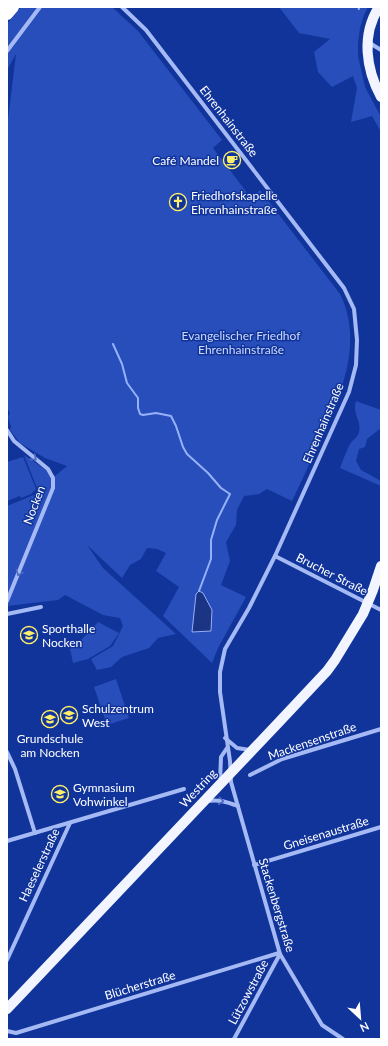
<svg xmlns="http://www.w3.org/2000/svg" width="388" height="1046" viewBox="0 0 388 1046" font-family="Lato,sans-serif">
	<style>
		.green { fill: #274ebb }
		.water { fill: #1b3484; stroke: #96b1f8 }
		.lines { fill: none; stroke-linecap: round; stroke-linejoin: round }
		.stream { stroke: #96b1f8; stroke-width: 2 }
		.minor { stroke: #a5baf4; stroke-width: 4 }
		.primary { stroke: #f2f5ff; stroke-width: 10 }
		.motorway { stroke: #fff; stroke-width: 12 }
		.oneway { stroke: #4c6abf }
		.labels { text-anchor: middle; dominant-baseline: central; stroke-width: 3; stroke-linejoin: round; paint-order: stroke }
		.street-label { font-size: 12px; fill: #fff; stroke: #11349b }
		.poi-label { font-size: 12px; fill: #fff; stroke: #11349b; text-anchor: start }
		.park-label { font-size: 12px; fill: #cddafe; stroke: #11349b }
	</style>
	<rect width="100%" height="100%" fill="#11349b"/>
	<!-- green -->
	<g class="green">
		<path d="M 21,7 L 112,7 L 138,31 L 222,140 L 213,148 L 251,198 L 260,190 L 340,294 C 364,342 341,395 320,440 C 311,460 302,481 292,501 L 267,489 L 259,494 L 244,496 L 237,510 L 236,525 L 226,542 L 230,561 L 221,585 L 246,597 L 218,648 L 212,663 L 163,616 L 179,587 L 156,571 L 166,553 L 157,549 L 147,548 L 141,559 L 130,565 L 122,578 L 87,545 L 103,568 L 176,634 L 158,638 L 149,648 L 122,657 L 111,667 L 97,670 L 91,659 L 113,646 L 123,626 L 120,618 L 103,615 L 65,595 L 58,600 L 7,606 L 7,506 L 39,493 L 24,455 L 55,476 L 67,466 L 45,458 L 20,443 L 10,430 L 11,427 L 8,417 L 10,413 L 7,408 L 7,128 L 16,54 L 7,70 L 7,24 Z"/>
		<path d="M 279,7 L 368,7 L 364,15 L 360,28 L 358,43 L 358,56 L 365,87 L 381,117 L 381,132 L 372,116 L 351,122 L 357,88 L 353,76 L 332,87 L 318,72 L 314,52 L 330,39 L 299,33 Z"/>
		<path d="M 356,401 L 381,410 L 381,428 L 367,439 L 365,447 L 359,449 L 356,461 L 361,470 L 381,481 L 381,486 L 340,468 C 343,460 346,452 350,444 C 353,439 358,438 359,432 C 362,421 352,414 356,401 Z"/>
		<path d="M 23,457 L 36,489 L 31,494 L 21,498 L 20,496 L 7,501 L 7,462 Z"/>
		<path d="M 98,622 L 119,633 L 110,646 L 88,659 L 73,663 L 70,649 L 82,639 Z"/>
		<path d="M 116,679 L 129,718 L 107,725 L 94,687 Z"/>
	</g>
	<!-- water -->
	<path class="water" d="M 199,591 L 203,593 L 212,610 L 211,631 L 192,632 L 196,594 Z"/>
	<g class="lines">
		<!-- stream -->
		<g class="stream">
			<path d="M 358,7 L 359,9"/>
			<path d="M 113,344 L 122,364 L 127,383 L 138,398 L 138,408 L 140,414 L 143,415 L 156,413 L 171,416 L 176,426 L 183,447 L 187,454 L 208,473 L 221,488 L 230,494 L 217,520 L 211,540 L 211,559 L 199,591"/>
		</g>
		<!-- minor -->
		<g class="minor">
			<path d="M 122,7 L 146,30 L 344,288 L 354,309 L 357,340 L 356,365 L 349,392 L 275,556 L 249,608 L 225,649 L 220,672 L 220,692 L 230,761 L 231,782 L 280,954 L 322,1025 L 343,1039"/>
			<path d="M 368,42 L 381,50"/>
			<path d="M 7,51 L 40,7"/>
			<path d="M 7,430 L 14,441 L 48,469 L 53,478 L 53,488 L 7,601"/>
			<path d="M 275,556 L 381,610"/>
			<path d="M 7,614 L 41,607"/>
			<path d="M 225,738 L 237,748 L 250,750"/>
			<path d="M 7,752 L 15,769 L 35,833"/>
			<path d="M 250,775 L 282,759 L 381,729"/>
			<path d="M 220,782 L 221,757 L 227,748"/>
			<path d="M 207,801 C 219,799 227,802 238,806"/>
			<path d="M 7,841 L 184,789"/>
			<path d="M 254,865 L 381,827"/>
			<path d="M 7,960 L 70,823"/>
			<path d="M 7,1031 L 16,1033 L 279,953"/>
			<path d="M 234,1039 L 280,954"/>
		</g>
		<!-- primary -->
		<g class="primary">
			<path d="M 379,7 C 361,35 366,69 381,97"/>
			<path d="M 7,1009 L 281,720 L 327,671 L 335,660 L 363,614 L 373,590 L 381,566"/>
		</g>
		<!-- motorway -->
		<path class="motorway" d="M 7,14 L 13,7"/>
	</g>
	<!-- one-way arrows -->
	<defs><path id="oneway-chevron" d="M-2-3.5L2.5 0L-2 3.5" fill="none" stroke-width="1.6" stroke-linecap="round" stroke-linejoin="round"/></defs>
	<g class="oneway">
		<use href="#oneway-chevron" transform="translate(34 458) rotate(40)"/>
		<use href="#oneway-chevron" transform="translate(19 573) rotate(112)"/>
		<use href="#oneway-chevron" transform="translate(221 801) rotate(7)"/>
	</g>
	<!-- icons -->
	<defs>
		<g id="cafe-ring" transform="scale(0.9)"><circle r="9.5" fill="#11349b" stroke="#ffef68" stroke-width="1.5"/><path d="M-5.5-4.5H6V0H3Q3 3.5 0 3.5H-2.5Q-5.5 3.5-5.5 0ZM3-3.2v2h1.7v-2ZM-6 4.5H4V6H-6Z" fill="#ffef68"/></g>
		<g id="church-ring" transform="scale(0.9)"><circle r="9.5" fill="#11349b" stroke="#ffef68" stroke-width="1.5"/><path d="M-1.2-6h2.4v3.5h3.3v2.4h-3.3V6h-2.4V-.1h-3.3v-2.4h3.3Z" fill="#ffef68"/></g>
		<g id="school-ring" transform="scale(0.9)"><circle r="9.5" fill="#11349b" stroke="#ffef68" stroke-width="1.5"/><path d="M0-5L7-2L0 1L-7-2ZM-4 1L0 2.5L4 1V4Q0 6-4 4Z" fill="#ffef68"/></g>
	</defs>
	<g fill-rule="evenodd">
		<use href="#cafe-ring" x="232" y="160"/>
		<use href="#church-ring" x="178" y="202"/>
		<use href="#school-ring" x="29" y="635"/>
		<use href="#school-ring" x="69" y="715"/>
		<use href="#school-ring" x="50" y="719"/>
		<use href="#school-ring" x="60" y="794"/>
	</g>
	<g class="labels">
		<!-- street labels -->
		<g class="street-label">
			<text transform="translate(229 121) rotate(52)">Ehrenhainstraße</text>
			<text transform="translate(323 423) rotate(-67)">Ehrenhainstraße</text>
			<text transform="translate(34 505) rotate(-69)">Nocken</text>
			<text transform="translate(332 574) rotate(27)">Brucher Straße</text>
			<text transform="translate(312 741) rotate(-19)">Mackensenstraße</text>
			<text transform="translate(198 788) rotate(-47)">Westring</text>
			<text transform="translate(326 833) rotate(-17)">Gneisenaustraße</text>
			<text transform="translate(39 865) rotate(-65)">Haeselerstraße</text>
			<text transform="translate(277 905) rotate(73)">Stackenbergstraße</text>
			<text transform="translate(140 985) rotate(-17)">Blücherstraße</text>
			<text transform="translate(248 992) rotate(-62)">Lützowstraße</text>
		</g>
		<!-- poi labels -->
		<g class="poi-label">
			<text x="219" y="160" text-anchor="end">Café Mandel</text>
			<text x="191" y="195">Friedhofskapelle<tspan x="191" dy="14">Ehrenhainstraße</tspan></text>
			<text x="42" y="628">Sporthalle<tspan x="42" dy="14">Nocken</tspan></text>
			<text x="82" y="708">Schulzentrum<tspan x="82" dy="14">West</tspan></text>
			<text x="50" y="738" text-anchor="middle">Grundschule<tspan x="50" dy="14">am Nocken</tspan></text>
			<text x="73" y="787">Gymnasium<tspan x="73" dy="14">Vohwinkel</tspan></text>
		</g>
		<!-- park labels -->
		<g class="park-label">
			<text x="241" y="335">Evangelischer Friedhof<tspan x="241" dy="14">Ehrenhainstraße</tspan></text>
		</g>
	</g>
	<!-- border -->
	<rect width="388" height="1046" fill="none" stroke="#ffffff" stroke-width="16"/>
	<!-- north arrow -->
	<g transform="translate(360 1018) rotate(154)" stroke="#11349b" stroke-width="3" paint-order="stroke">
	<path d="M0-3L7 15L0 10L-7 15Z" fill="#ffffff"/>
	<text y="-6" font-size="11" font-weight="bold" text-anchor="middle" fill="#ffffff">N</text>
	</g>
</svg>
